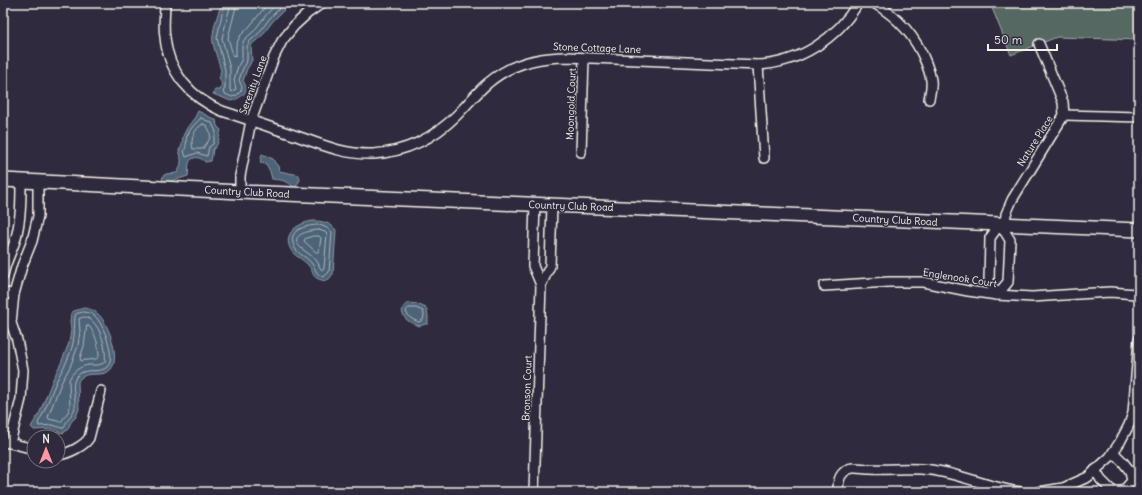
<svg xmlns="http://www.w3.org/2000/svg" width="1142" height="495" viewBox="0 0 1142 495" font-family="Delius,sans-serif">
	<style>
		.green { fill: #546862; stroke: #a4aca5 }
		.water { fill: #4d6378; stroke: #909ca5 }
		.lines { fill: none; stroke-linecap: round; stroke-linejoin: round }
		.shore { stroke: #b1b8bb; stroke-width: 1 }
		.minor-casing { stroke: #f4f1e8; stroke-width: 12 }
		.secondary-casing { stroke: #f4f1e8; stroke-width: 16 }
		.minor { stroke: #2f2a3d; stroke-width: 9 }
		.secondary { stroke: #2f2a3d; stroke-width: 13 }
		.labels { text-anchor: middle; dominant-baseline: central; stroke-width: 3; stroke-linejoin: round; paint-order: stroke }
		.street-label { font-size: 10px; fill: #f4f1e8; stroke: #2f2a3d }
	</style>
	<rect width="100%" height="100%" fill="#2f2a3d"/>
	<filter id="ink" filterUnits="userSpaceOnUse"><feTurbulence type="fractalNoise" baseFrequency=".025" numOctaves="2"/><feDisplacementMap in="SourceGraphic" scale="8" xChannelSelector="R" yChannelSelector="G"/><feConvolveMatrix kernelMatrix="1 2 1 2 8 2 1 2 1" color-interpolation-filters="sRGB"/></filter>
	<g filter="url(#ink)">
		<!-- green -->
		<path class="green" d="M 990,3 L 1139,3 L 1139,40 L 1057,37 L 1011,55 Z"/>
		<!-- water -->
		<g class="water">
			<path d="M 222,3 L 291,3 L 273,21 L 261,37 L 252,44 L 251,47 L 252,60 L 249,66 L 247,69 L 243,81 C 251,92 241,98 231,101 L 213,94 L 215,90 L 220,90 C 222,86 222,81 219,78 L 221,74 L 220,73 L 221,71 C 219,62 215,53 213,43 C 211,33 218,13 222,3 Z"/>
			<path d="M 198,111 L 216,120 L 217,126 L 221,130 C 219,136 219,146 213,149 L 211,161 L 205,162 C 201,157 192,155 189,163 C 188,167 189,171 188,176 L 172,181 L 162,181 L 163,176 L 166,174 L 177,173 C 182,165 182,159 179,150 C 184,144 181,141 184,134 C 187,125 195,120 198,111 Z"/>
			<path d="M 262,154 L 273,159 L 275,163 L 278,166 L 279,171 L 299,175 L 300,180 L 295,188 C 291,186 290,183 286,182 C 281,179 276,180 272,179 L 270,171 L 266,164 L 260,163 Z"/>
			<path d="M 313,221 C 321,221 330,222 336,230 L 333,274 L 329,279 L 325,281 C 309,277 316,274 308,265 C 304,260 297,257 293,253 C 280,236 296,223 313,221 Z"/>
			<path d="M 409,303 L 417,304 L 426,308 L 428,315 L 428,324 L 425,324 L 420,326 C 411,323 402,320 402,309 L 405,305 Z"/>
			<path d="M 84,308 C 90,309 94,310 98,314 C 108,322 121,358 111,369 C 104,378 90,371 82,377 C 80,378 79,380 78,382 L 79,409 L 76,417 L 71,422 L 68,429 L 65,432 L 61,433 L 53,429 L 34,430 L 31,427 L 40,412 L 53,379 L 61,363 L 69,343 L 71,330 L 70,322 L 71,313 L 74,311 Z"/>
		</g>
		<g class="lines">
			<!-- shore -->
			<g class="shore">
				<path d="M 226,3 L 222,14 L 217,38 L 225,70 L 225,87 L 223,93 L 232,97 L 237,95 L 241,91 L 242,87 L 239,80 L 243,68 L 246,64 L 247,60 L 247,47 L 249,42 L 258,34 L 270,18 L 285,3"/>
				<path d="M 231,3 L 222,38 L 230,69 L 230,90 L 232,92 L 236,89 L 234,80 L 238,66 L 242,59 L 242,46 L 244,40 L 254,31 L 266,15 L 277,3"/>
				<path d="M 237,3 L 228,38 L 233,55 L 234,56 L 236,55 L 236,45 L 240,36 L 250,26 L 261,12 L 269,3"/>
				<path d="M 201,118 L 212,123 L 216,132 L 213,144 L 209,147 L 207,156 L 197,153 L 186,157 L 184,151 C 188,144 185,142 187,136 C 190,128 196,123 201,118 Z"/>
				<path d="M 203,124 L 207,126 C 208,129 210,130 210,133 C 212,139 205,144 203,149 L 193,149 C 190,139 194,129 203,124 Z"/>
				<path d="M 320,225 L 327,228 L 332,232 L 329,272 L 324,277 C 315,275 317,270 312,264 C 308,258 302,256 298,252 C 295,250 294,246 293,243 C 289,228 309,225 320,225 Z"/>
				<path d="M 319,230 L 325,232 L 327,234 L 324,268 L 322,270 C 319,268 319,263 316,260 C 311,255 306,252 301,248 C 287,235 310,230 319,230 Z"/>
				<path d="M 313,236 L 319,236 L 321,238 L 319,251 L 318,252 L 316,252 L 304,241 L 305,239 Z"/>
				<path d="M 409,308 L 416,308 L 423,311 L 424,315 L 423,320 L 419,322 C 413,320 407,317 406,311 Z"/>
				<path d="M 84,312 C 88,313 92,313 95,316 C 103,323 117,359 107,367 C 98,375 83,365 75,379 C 71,387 76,398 75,407 C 74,412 71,415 68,420 C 66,422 65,425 64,428 L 62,428 L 53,425 L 39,426 L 38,423 C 46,410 50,395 57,380 C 63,368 70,357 73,343 C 75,334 74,325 75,316 L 76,314 Z"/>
				<path d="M 84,317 C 100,319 107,349 105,362 C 100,366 95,365 89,365 C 80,366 72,372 69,380 L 70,407 L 68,412 L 61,422 L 49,419 L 48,417 L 61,383 L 70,367 L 78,346 L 80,331 L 79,319 Z"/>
				<path d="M 87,326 L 89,326 C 96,334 99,347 99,357 C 95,361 87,359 81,361 L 80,358 L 84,346 Z"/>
			</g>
			<!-- minor casing -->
			<g class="minor-casing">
				<g id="minor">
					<path d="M 165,3 C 165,14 163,26 165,37 C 168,72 191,98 222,111 C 247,119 272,128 297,136 C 322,145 346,155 373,154 C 405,152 434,138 457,115 C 467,105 477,92 488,83 C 510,64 539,57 567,57 L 758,65 C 799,63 837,39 858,3"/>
					<path d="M 874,3 C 898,17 916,37 926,63 C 928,68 930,74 931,80 C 932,87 930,93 929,99"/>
					<path d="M 758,65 L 764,158"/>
					<path d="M 1064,115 L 1139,117"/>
					<path d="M 581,152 L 584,58"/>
					<path d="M 240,192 L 240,176 L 251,121 L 274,57 L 282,41 L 294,26 L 308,13 L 322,3"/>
					<path d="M 535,204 L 533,266 L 541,285"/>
					<path d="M 1000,224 L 1010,240 L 1008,282 L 997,295 L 989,282 L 990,238 Z"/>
					<path d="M 1005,224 L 1006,214 L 1012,200 L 1064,115 L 1063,102 L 1039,44"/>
					<path d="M 3,276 C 5,263 11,253 15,241 C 21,221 21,201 21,181"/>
					<path d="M 824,286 L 889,282 L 923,282 L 968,291 L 997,295 L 1032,297 L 1110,292 L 1136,294 L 1139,297"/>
					<path d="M 3,293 L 14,294"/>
					<path d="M 3,442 L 10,443 L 21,399 L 23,370 L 17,340 L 11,323 L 14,294 L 22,266 L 32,241 L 38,216 L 38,182"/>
					<path d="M 10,443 L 34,449"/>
					<path d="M 58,455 C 68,454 84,446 89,438 L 101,391"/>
					<path d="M 1095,470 L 1101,480 L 1112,491 L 1123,491 L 1132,481 L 1130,471 L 1123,462 L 1113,452"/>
					<path d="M 534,492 L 541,285 L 550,266 L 552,205"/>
					<path d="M 838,492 C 838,485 838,477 844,472 C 851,465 861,469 870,469 C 891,470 911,467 931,470 C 962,474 990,488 1020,492"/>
					<path d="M 1039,492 L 1063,488 L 1088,477 L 1110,457 L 1120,442 L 1129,425 L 1133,413 L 1139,339"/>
				</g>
			</g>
			<!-- secondary casing -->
			<g class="secondary-casing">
				<path id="secondary" d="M 3,180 L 240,192 L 1139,230"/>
			</g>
			<!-- minor -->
			<use href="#minor" class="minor"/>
			<!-- secondary -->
			<use href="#secondary" class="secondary"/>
		</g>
	</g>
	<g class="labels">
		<!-- street labels -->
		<g class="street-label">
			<text transform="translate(597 48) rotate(2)">Stone Cottage Lane</text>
			<text transform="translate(253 85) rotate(-70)">Serenity Lane</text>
			<text transform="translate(571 104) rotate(-88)">Moongold Court</text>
			<text transform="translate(1035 141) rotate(-58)">Nature Place</text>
			<text transform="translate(247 192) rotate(3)">Country Club Road</text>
			<text transform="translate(571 206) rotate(2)">Country Club Road</text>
			<text transform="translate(895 220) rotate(3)">Country Club Road</text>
			<text transform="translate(960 278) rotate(9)">Englenook Court</text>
			<text transform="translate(527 388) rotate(-88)">Bronson Court</text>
		</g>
	</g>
	<!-- margin -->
	<rect width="1142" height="495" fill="none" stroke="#2f2a3d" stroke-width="16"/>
	<rect x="8" y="8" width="1126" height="479" fill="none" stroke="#f4f1e8" stroke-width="1.5" filter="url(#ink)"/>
	<!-- north arrow -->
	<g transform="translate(46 449)"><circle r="19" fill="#2f2a3d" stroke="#7e7a81"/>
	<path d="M0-3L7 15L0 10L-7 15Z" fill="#ff9aa2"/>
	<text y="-6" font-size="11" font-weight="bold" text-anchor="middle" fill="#f4f1e8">N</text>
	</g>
	<!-- scale -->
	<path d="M988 44v6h69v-6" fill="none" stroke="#f4f1e8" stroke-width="2"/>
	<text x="994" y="44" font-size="12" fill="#f4f1e8" stroke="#2f2a3d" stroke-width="3" paint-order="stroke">50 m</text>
</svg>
